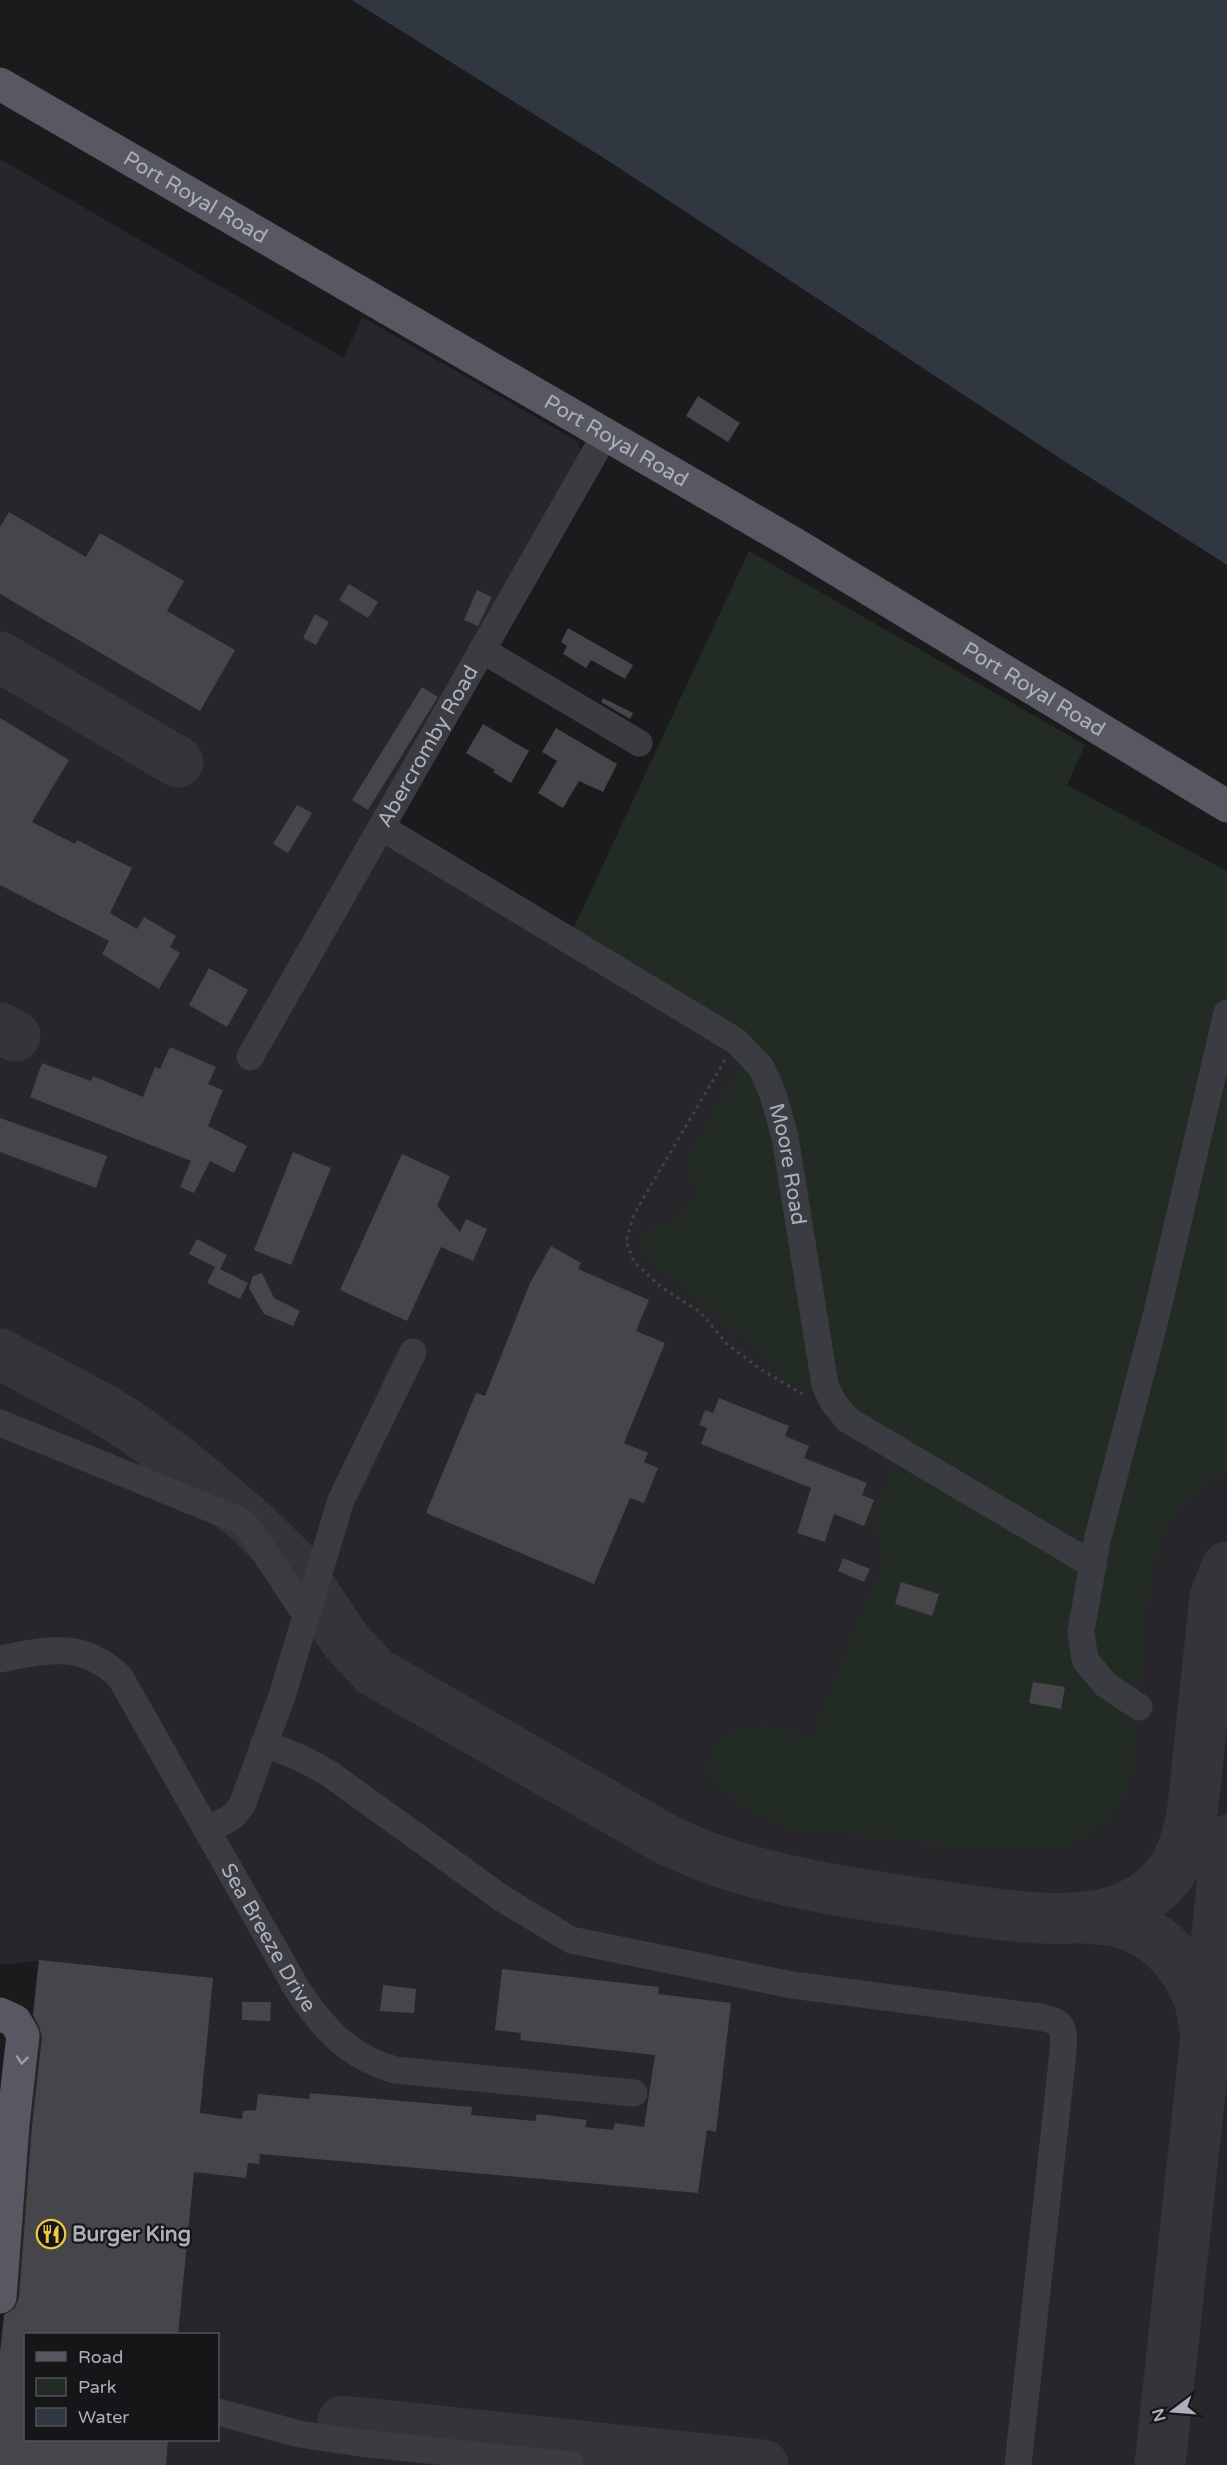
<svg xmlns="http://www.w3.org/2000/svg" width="1227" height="2465" viewBox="0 0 1227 2465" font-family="'Varela Round',sans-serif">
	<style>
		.built { fill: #27262a; fill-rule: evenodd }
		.green { fill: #222b24 }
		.water { fill: #303741 }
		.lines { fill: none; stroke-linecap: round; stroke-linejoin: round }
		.taxiway { stroke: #34343a; stroke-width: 51 }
		.building { fill: #45454a }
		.path { stroke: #414349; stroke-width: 3; stroke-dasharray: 3 4.5; stroke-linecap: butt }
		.minor { stroke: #3b3c42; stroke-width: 27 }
		.major { stroke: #575861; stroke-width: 33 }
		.oneway { stroke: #9c9eaa }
		.labels { text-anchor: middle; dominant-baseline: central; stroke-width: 4.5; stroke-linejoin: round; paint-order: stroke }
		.street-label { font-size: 21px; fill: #adb0bc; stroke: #161518 }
		.poi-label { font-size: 21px; font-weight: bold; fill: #adb0bc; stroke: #161518; text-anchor: start }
	</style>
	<rect width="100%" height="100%" fill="#1b1a1d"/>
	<!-- built -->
	<path class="built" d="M 0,159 L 344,358 L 362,317 L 577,441 L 582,455 L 400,818 L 401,828 L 570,937 L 749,551 L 1085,745 L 1067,785 L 1227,871 L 1227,2465 L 0,2465 L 0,2353 L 38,1961 L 0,1965 ZM 26,2334 L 218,2334 L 218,2440 L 26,2440 Z"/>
	<!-- green -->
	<path class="green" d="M 749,551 L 1085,745 L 1067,785 L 1227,871 L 1227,1472 L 1204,1487 L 1181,1506 L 1166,1525 L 1156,1555 L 1144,1620 L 1134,1768 L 1124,1799 L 1109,1817 L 1093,1832 L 1076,1842 L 1060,1847 L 1017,1850 L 924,1843 L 782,1827 L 742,1805 L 710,1781 L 706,1768 C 710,1761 713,1749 719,1743 C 749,1715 778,1728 812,1736 L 883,1561 L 874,1517 L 892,1473 L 893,1463 L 848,1420 L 825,1385 L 813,1392 L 790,1381 L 641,1252 L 642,1235 L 654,1226 L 669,1226 L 699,1191 L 687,1173 L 687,1162 L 690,1151 L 708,1124 L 747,1052 L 569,938 Z"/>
	<!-- water -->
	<path class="water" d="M 352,0 L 1227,0 L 1227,565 L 1058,457 L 610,162 Z"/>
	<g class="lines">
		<!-- taxiway -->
		<g class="taxiway">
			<path d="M 0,657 L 178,762"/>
			<path d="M 0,1028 L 15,1036"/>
			<path d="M 0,1354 L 103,1409 L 132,1427 L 182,1464 L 251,1522 L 296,1566 L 346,1641 L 375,1672 L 667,1840 C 684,1847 700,1855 718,1861 C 783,1883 851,1893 919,1903 C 976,1911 1073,1931 1126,1907 C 1169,1888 1183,1859 1192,1815 L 1215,1597 L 1227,1567"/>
			<path d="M 1082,1918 C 1092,1919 1104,1919 1114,1921 C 1164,1932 1199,1976 1204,2024"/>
			<path d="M 343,2421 L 763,2465"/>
			<path d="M 1160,2465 L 1227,1840"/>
		</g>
	</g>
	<!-- building -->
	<g class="building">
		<path d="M 698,396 L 740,423 L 728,442 L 686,416 Z"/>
		<path d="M 9,512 L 86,557 L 100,533 L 184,581 L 167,611 L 235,650 L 200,711 L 0,594 L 0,527 Z"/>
		<path d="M 349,584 L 378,602 L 368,618 L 339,600 Z"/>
		<path d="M 477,590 L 492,597 L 478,626 L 464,620 Z"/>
		<path d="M 315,614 L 329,622 L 316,645 L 303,638 Z"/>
		<path d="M 568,628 L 633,665 L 625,679 L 591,660 L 586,668 L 563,654 L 567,646 L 561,642 Z"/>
		<path d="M 422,687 L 438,697 L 368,810 L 352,800 Z"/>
		<path d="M 603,698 L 633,713 L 630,719 L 601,702 Z"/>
		<path d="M 0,718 L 69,760 L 32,822 L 75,844 L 77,840 L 132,868 L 110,913 L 137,929 L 144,917 L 176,936 L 170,947 L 180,953 L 159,989 L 102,954 L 109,941 L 0,885 Z"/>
		<path d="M 483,724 L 529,751 L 511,783 L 493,772 L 495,770 L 466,753 Z"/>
		<path d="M 556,728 L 617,764 L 603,792 L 579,781 L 563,808 L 538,793 L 557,761 L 542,752 Z"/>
		<path d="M 297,805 L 312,813 L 288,853 L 273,844 Z"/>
		<path d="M 209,968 L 248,990 L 227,1027 L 189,1005 Z"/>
		<path d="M 170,1047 L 216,1067 L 208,1084 L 223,1090 L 208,1126 L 247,1146 L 234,1173 L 210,1161 L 194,1193 L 180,1187 L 191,1161 L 30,1097 L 42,1063 L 91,1081 L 93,1076 L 143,1097 L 155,1067 L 160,1069 Z"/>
		<path d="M 0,1118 L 107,1156 L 96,1188 L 0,1152 Z"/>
		<path d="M 293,1152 L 331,1168 L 291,1265 L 254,1250 Z"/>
		<path d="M 402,1154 L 450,1176 L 437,1206 L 460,1232 L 466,1219 L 487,1229 L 473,1261 L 441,1247 L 407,1321 L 340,1290 Z"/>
		<path d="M 197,1239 L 227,1255 L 220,1269 L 248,1283 L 240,1299 L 207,1283 L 215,1267 L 189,1254 Z"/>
		<path d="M 551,1246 L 581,1263 L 578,1269 L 649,1300 L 636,1331 L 665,1343 L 624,1443 L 648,1453 L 644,1462 L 658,1468 L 644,1503 L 630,1498 L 594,1584 L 426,1513 L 476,1393 L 485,1396 L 530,1283 Z"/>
		<path d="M 262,1273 L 274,1298 L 300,1311 L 293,1326 L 264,1314 L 249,1288 L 253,1276 Z"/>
		<path d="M 719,1398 L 789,1426 L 785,1436 L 809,1446 L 804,1458 L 867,1483 L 862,1495 L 874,1500 L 864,1526 L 834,1514 L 825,1542 L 797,1533 L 811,1488 L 701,1444 L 707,1428 L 699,1425 L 705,1410 L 713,1413 Z"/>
		<path d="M 843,1558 L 870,1569 L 864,1582 L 838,1571 Z"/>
		<path d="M 901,1582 L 939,1594 L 932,1616 L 895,1604 Z"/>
		<path d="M 1033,1682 L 1065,1687 L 1061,1709 L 1029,1703 Z"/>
		<path d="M 39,1960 L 213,1978 L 200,2113 L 242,2119 L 243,2111 L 256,2110 L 258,2094 L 309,2099 L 310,2093 L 472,2107 L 471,2115 L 535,2121 L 537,2114 L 587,2120 L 585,2127 L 613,2130 L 615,2123 L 644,2127 L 655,2055 L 520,2040 L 521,2033 L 495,2030 L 502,1969 L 659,1987 L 658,1994 L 731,2003 L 716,2132 L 707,2130 L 698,2193 L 260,2154 L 259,2164 L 248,2163 L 246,2178 L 194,2172 L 178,2334 L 26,2334 L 26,2439 L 168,2439 L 166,2465 L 0,2465 L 0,2353 L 4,2315 L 15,2308 L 19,2298 L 32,2126 L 42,2037 L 39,2026 L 33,2015 Z"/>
		<path d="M 383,1985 L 416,1989 L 414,2013 L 380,2011 Z"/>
		<path d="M 242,2002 L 271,2002 L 270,2021 L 242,2020 Z"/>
	</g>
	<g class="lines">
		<!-- path -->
		<path class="path" d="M 725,1060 L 634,1214 L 626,1241 L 634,1262 L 661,1287 L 699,1311 L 728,1345 L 760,1369 L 804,1395"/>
		<!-- minor -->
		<g class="minor">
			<path d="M 482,650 L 639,743"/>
			<path id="s1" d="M 381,827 L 736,1041 L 761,1067 L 773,1094 L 785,1137 L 825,1385 L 833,1402 L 848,1420 L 1093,1565"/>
			<path id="s2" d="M 250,1057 L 605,435"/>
			<path d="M 0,1423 L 241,1521 L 249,1529 L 306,1615"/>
			<path id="s3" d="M 0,1659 C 47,1650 82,1640 120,1677 L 297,1989 C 324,2029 347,2056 395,2070 L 634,2093"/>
			<path d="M 1139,1707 L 1106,1685 L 1085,1660 L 1081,1631 L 1097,1541 L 1156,1316 L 1227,1013"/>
			<path d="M 264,1743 L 305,1760 L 330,1774 L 503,1899 L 571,1940 L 792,1985 L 1039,2017 C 1065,2022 1064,2027 1063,2052 L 1018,2465"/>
			<path d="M 208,1831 L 233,1816 L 242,1805 L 282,1696 L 341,1500 L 413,1352"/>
			<path d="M 218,2412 L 299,2434 L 360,2443 L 570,2465"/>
		</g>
		<!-- major -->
		<g class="major">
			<path id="s4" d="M 0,84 L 793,543 L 1227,806"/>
			<path d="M 0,2014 L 15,2021 L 23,2035 L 13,2124 L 0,2297"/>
		</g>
	</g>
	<!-- one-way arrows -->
	<defs><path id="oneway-chevron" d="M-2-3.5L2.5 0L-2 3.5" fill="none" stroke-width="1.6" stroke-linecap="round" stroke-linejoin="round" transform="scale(1.5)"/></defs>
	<use class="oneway" href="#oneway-chevron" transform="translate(22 2060) rotate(96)"/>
	<!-- icons -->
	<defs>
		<g id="restaurant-ring" transform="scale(1.5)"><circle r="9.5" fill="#161518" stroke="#eec941" stroke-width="1.5"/><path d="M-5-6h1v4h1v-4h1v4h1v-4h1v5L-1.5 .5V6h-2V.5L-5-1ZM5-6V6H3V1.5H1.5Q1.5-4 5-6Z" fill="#eec941"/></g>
	</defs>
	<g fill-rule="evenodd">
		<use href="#restaurant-ring" x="51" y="2234"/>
	</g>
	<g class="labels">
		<!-- street labels -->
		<g class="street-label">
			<text stroke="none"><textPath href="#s4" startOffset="226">Port Royal Road</textPath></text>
			<text stroke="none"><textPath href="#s4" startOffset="712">Port Royal Road</textPath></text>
			<text stroke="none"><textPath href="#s4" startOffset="1198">Port Royal Road</textPath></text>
			<text stroke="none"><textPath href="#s2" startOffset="358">Abercromby Road</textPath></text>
			<text stroke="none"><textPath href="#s1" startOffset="552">Moore Road</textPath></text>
			<text stroke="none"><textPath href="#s3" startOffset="428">Sea Breeze Drive</textPath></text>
		</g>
		<!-- poi labels -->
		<g class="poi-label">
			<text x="72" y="2234">Burger King</text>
		</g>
	</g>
	<!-- legend -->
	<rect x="24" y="2333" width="195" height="108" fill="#161518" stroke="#52535a" stroke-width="1.5"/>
	<rect x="36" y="2352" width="30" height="9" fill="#575861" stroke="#52535a" stroke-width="1.5"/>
	<text x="78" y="2363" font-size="18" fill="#adb0bc">Road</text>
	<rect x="36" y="2378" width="30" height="18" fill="#222b24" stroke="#52535a" stroke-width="1.5"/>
	<text x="78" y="2393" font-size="18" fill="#adb0bc">Park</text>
	<rect x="36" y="2408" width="30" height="18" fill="#303741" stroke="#52535a" stroke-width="1.5"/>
	<text x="78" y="2423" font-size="18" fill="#adb0bc">Water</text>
	<!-- north arrow -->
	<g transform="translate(1173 2411) rotate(254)" stroke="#161518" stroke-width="4.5" paint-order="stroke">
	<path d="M0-4.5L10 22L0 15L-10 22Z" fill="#adb0bc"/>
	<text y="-9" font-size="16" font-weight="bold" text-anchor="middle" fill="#adb0bc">N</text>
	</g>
</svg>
